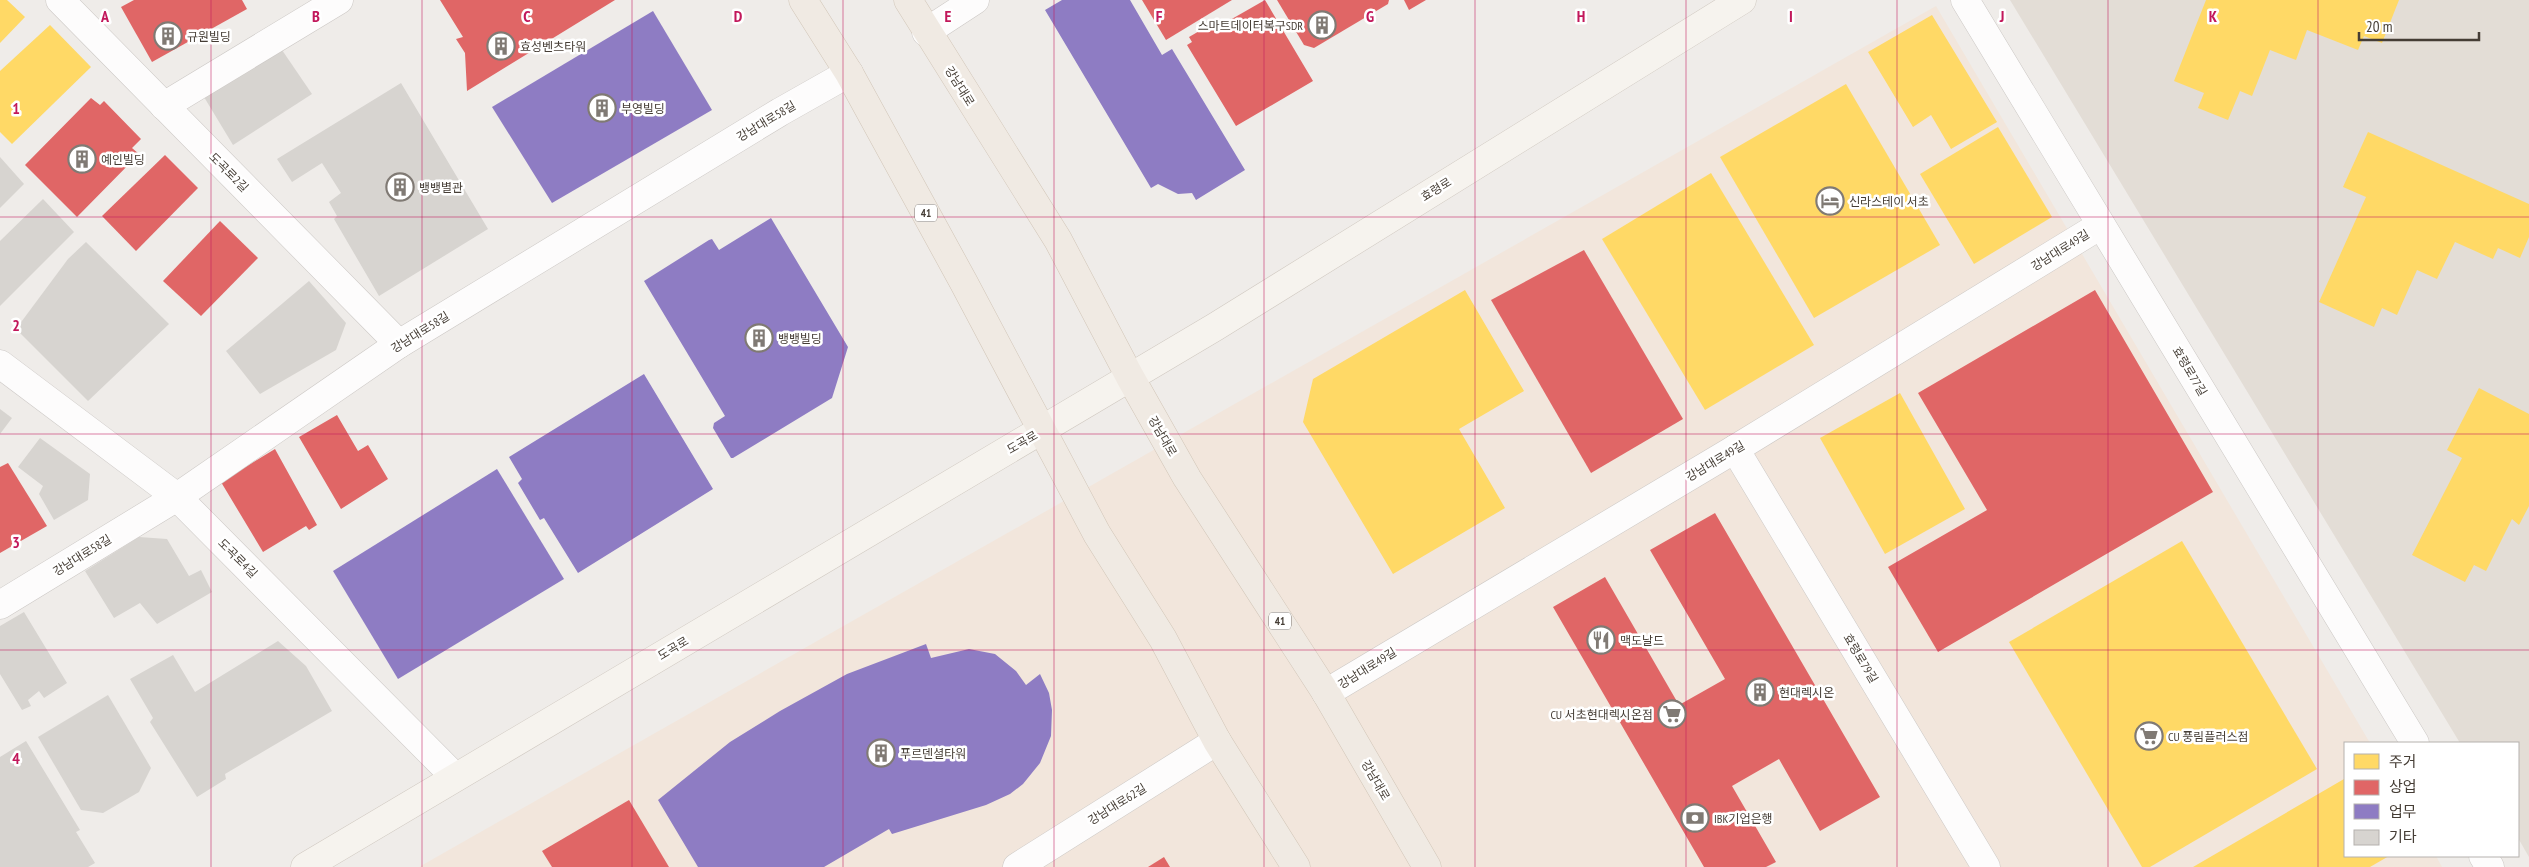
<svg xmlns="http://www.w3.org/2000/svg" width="2529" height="867" viewBox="0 0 2529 867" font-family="'PT Sans Narrow','Noto Sans KR',sans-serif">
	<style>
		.residential { fill: #e3ddd6 }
		.commercial { fill: #f2e6dc }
		.homes { fill: #ffd966 }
		.shops { fill: #e06666 }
		.offices { fill: #8e7cc3 }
		.building { fill: #d7d4d0 }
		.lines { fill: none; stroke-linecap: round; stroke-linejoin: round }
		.street-casing { stroke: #ccc8c5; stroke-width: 29 }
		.secondary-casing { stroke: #d0c9c1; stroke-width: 29 }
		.primary-casing { stroke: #d1c5b7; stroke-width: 29 }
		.street { stroke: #fdfcfc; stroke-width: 28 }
		.secondary { stroke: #f6f3ee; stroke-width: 28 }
		.primary { stroke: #f0eae3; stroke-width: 28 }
		.grid { fill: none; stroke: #c2185b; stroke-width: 1; stroke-opacity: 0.55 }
		.labels { text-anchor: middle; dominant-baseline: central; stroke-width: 5; stroke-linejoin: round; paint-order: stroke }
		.shield { fill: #fff; stroke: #7d7772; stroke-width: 1 }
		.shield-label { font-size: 11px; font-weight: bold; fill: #453d35 }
		.poi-label { font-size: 12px; fill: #453d35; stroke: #fff; text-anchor: start }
		.street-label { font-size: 12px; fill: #453d35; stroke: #fff }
		.grid-label { font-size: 16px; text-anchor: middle; font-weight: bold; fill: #c2185b; stroke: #fff; stroke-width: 5; stroke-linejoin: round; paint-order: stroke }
	</style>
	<rect width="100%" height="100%" fill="#efece9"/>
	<!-- residential -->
	<path class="residential" d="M 2010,0 L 2529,0 L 2529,857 L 2518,838 L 2518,743 L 2460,743 Z"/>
	<!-- commercial -->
	<path class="commercial" d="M 1936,6 L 2370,743 L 2345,743 L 2345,856 L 2436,856 L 2442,867 L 419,867 Z"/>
	<!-- homes -->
	<g class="homes">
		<path d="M 0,0 L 7,0 L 25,17 L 0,43 Z"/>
		<path d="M 2206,0 L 2399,0 L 2382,43 L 2364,36 L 2358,50 L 2307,30 L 2296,60 L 2270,50 L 2252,96 L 2240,91 L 2228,120 L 2198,108 L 2204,93 L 2174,81 Z"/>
		<path d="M 1932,15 L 1997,122 L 1951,149 L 1931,115 L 1913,127 L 1868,52 Z"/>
		<path d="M 50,25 L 91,67 L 12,144 L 0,132 L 0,71 Z"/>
		<path d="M 1846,84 L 1940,245 L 1814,318 L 1720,157 Z"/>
		<path d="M 1998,127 L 2052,217 L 1974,264 L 1920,174 Z"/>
		<path d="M 2368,132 L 2529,204 L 2529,237 L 2520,258 L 2498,248 L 2493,259 L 2455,242 L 2437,279 L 2417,270 L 2397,315 L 2382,308 L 2374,327 L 2319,302 L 2366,197 L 2343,187 Z"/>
		<path d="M 1711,173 L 1814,345 L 1705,410 L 1602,239 Z"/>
		<path d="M 1465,290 L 1524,391 L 1459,429 L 1505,508 L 1393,574 L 1303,422 L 1313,379 Z"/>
		<path d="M 2479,388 L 2529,414 L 2529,506 L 2519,525 L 2512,519 L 2486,571 L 2474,565 L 2465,582 L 2412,555 L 2462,458 L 2447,450 Z"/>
		<path d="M 1900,393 L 1965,509 L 1885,554 L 1820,438 Z"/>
		<path d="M 2182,541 L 2317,769 L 2150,867 L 2142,867 L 2009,642 Z"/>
		<path d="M 2344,779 L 2345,856 L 2389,856 L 2370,867 L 2193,867 Z"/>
	</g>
	<!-- shops -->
	<g class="shops">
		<path d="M 134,0 L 242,0 L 247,9 L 152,62 L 121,7 Z"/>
		<path d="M 440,0 L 615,0 L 467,91 L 465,53 L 456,39 L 463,37 Z"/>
		<path d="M 1142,0 L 1232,0 L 1166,40 Z"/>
		<path d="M 1265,0 L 1313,81 L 1236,126 L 1187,45 L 1192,42 L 1189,37 L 1220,19 L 1223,24 Z"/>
		<path d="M 1277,0 L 1389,0 L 1388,4 L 1314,48 L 1304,45 Z"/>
		<path d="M 1404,0 L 1426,0 L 1409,10 Z"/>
		<path d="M 91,98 L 100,105 L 104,101 L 141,139 L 132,148 L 139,154 L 77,217 L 25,165 Z"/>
		<path d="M 165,155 L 198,188 L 136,251 L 102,216 Z"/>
		<path d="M 220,221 L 258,258 L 201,316 L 163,281 Z"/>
		<path d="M 1584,250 L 1683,419 L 1591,473 L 1491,300 Z"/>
		<path d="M 2095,290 L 2213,492 L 1938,652 L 1888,567 L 1987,510 L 1918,393 Z"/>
		<path d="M 337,415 L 358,451 L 368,445 L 388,479 L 341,509 L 299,437 Z"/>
		<path d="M 275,449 L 317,525 L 309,530 L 306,526 L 263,552 L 221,482 Z"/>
		<path d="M 8,463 L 47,526 L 0,553 L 0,467 Z"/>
		<path d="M 1715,513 L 1880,797 L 1820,831 L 1779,759 L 1732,786 L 1776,862 L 1766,867 L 1704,867 L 1553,607 L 1605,577 L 1679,705 L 1725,679 L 1650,550 Z"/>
		<path d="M 629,800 L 669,867 L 552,867 L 542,851 Z"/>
		<path d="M 1164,857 L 1170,867 L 1148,867 Z"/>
	</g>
	<!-- offices -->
	<g class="offices">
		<path d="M 1062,0 L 1130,0 L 1162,55 L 1172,49 L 1245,170 L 1196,200 L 1192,193 L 1178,194 L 1158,184 L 1151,188 L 1045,10 Z"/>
		<path d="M 653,11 L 712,110 L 552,203 L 492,107 Z"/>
		<path d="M 771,218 L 848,347 L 832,398 L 733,458 L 731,458 L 713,428 L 714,423 L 725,416 L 644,281 L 709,240 L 712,239 L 719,250 Z"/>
		<path d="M 644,374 L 713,489 L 578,573 L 544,518 L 540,520 L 518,483 L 522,479 L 509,457 Z"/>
		<path d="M 497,469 L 564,579 L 398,679 L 333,571 Z"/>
		<path d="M 926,644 L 931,658 L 969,649 L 995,654 L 1016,671 L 1026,685 L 1040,674 L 1049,693 L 1052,710 L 1051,736 L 1040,763 L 1023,784 L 1010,794 L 986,805 L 892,834 L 889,829 L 824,867 L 698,867 L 658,800 L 730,742 L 780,711 L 847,674 Z"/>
	</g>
	<!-- building -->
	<g class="building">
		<path d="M 282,50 L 312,94 L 233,145 L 204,97 Z"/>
		<path d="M 401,83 L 488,229 L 379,296 L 334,219 L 337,216 L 329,202 L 341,193 L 322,163 L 292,182 L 277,159 Z"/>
		<path d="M 0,157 L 24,184 L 0,208 Z"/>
		<path d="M 43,199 L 74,232 L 0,306 L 0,241 Z"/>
		<path d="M 86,242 L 169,324 L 88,401 L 16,329 L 68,259 Z"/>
		<path d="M 309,281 L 346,323 L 336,350 L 260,394 L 226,351 Z"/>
		<path d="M 0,409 L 12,418 L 0,434 Z"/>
		<path d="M 40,438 L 90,474 L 88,500 L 54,520 L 39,494 L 43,486 L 18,467 Z"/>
		<path d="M 139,537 L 167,539 L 189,576 L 201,570 L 212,592 L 157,624 L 140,603 L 114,618 L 85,571 Z"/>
		<path d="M 24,612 L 67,683 L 44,698 L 39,691 L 28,700 L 31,706 L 22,710 L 0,674 L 0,626 Z"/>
		<path d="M 278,641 L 306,666 L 332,711 L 225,774 L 226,779 L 197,797 L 150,722 L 153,718 L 130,679 L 173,655 L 195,692 Z"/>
		<path d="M 108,695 L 151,768 L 139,792 L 103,813 L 81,810 L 38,737 Z"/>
		<path d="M 26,741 L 80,830 L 76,832 L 95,863 L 88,867 L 0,867 L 0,757 Z"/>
	</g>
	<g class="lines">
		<!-- street casing -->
		<g class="street-casing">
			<g id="street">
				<path d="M 60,0 L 399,344"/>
				<path d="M 1965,0 L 2415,743"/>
				<path d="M 926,32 L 975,0"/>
				<path d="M 164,106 L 339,0"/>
				<path d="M 0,364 L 177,497 L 455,777"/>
				<path d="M 1735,449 L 1986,867"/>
				<path d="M 0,605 L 177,497 L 399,344 L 780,112 L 849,73"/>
				<path d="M 1326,693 L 1735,449 L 2101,225"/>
				<path d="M 2483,856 L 2490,867"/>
				<path d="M 1017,867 L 1217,741"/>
			</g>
		</g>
		<!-- secondary casing -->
		<g class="secondary-casing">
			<path id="secondary" d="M 305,867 L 1215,327 L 1742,0"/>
		</g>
		<!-- primary casing -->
		<g class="primary-casing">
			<g id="primary">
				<path d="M 803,0 L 849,73 L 964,283 L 1097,534 L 1163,639 L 1217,741 L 1296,867"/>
				<path d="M 908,0 L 1058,240 L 1130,377 L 1187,478 L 1326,693 L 1427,867"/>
			</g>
		</g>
		<!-- street -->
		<use href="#street" class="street"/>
		<!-- secondary -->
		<use href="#secondary" class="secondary"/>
		<!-- primary -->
		<use href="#primary" class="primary"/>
	</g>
	<!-- grid -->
	<path class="grid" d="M 211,0 L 211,867M 422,0 L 422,867M 632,0 L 632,867M 843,0 L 843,867M 1054,0 L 1054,867M 1264,0 L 1264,867M 1475,0 L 1475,867M 1686,0 L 1686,867M 1897,0 L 1897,867M 2108,0 L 2108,867M 2318,0 L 2318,867M 0,217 L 2529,217M 0,434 L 2529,434M 0,650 L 2529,650"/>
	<!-- icons -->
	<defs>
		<g id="building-ring" transform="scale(1.4375)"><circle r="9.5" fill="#fff" stroke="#807a74" stroke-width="1.5"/><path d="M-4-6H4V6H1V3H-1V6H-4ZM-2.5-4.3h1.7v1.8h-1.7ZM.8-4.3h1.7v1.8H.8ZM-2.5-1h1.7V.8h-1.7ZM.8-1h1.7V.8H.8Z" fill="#807a74"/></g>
		<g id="hotel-ring" transform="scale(1.4375)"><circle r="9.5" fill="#fff" stroke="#807a74" stroke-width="1.5"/><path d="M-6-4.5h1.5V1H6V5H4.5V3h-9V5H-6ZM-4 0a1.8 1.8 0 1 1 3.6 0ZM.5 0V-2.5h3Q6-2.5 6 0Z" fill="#807a74"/></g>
		<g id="restaurant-ring" transform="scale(1.4375)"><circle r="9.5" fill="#fff" stroke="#807a74" stroke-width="1.5"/><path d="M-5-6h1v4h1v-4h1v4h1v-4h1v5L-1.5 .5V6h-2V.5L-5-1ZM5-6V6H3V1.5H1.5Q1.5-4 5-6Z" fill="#807a74"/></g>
		<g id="supermarket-ring" transform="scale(1.4375)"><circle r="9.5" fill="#fff" stroke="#807a74" stroke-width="1.5"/><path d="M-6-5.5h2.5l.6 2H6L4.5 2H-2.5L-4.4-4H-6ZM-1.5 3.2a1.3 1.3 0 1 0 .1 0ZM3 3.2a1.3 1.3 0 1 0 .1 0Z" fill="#807a74"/></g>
		<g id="bank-ring" transform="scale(1.4375)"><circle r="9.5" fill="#fff" stroke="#807a74" stroke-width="1.5"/><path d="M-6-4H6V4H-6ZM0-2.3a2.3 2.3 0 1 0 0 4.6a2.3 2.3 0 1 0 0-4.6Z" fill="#807a74"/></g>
	</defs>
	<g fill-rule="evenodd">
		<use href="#building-ring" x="1322" y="25"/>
		<use href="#building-ring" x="168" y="36"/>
		<use href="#building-ring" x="501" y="46"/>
		<use href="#building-ring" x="602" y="108"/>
		<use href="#building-ring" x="82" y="159"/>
		<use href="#building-ring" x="400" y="187"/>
		<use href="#hotel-ring" x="1830" y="201"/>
		<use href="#building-ring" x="759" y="338"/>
		<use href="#restaurant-ring" x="1601" y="640"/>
		<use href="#building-ring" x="1760" y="692"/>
		<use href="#supermarket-ring" x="1672" y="714"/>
		<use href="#supermarket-ring" x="2149" y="736"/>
		<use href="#building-ring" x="881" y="753"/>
		<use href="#bank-ring" x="1695" y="818"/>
	</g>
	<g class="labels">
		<!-- shield labels -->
		<g class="shield">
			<rect x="915" y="204.5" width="22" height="17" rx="4"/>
			<rect x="1269" y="612.5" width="22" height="17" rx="4"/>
		</g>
		<g class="shield-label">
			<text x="926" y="213">41</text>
			<text x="1280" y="621">41</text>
		</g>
		<!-- poi labels -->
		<g class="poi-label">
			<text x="1303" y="25" text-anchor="end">스마트데이터복구SDR</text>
			<text x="187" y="36">규원빌딩</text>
			<text x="520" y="46">효성벤츠타워</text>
			<text x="621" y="108">부영빌딩</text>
			<text x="101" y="159">예인빌딩</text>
			<text x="419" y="187">뱅뱅별관</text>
			<text x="1849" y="201">신라스테이 서초</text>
			<text x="778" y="338">뱅뱅빌딩</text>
			<text x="1620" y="640">맥도날드</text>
			<text x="1779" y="692">현대렉시온</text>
			<text x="1653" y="714" text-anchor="end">CU 서초현대렉시온점</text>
			<text x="2168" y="736">CU 풍림플러스점</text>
			<text x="900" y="753">푸르덴셜타워</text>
			<text x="1714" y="818">IBK기업은행</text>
		</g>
		<!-- street labels -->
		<g class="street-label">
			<text transform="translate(960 86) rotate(58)">강남대로</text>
			<text transform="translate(766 121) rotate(-31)">강남대로58길</text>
			<text transform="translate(229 172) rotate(45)">도곡로2길</text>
			<text transform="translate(1436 189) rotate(-32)">효령로</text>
			<text transform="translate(2060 250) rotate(-32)">강남대로49길</text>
			<text transform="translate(420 332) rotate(-32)">강남대로58길</text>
			<text transform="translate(2190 371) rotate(59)">효령로77길</text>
			<text transform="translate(1163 436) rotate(60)">강남대로</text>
			<text transform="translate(1022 442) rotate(-30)">도곡로</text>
			<text transform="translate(1715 461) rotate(-31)">강남대로49길</text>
			<text transform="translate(82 555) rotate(-32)">강남대로58길</text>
			<text transform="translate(238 558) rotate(45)">도곡로4길</text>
			<text transform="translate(673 648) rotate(-31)">도곡로</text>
			<text transform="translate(1861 658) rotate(59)">효령로79길</text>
			<text transform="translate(1367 668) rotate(-32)">강남대로49길</text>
			<text transform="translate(1376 780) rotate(60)">강남대로</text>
			<text transform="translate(1117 804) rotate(-32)">강남대로62길</text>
		</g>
	</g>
	<g class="grid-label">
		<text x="105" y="22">A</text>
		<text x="316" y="22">B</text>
		<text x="527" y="22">C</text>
		<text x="738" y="22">D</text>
		<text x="948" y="22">E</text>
		<text x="1159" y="22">F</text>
		<text x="1370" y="22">G</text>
		<text x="1581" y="22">H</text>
		<text x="1791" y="22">I</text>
		<text x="2002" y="22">J</text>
		<text x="2213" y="22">K</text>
		<text x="16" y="114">1</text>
		<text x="16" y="331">2</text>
		<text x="16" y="548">3</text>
		<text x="16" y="764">4</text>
	</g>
	<!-- legend -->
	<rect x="2344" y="742" width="175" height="115" fill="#ffffff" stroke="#b5b1ae"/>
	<rect x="2354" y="754" width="25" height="15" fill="#ffd966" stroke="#b5b1ae"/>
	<text x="2389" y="767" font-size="15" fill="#453d35">주거</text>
	<rect x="2354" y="780" width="25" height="15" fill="#e06666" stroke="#b5b1ae"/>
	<text x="2389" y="792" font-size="15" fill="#453d35">상업</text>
	<rect x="2354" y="804" width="25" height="15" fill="#8e7cc3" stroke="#b5b1ae"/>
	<text x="2389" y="817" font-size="15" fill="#453d35">업무</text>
	<rect x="2354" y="830" width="25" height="15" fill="#d7d4d0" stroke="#b5b1ae"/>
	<text x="2389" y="842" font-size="15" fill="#453d35">기타</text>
	<!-- scale -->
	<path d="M2359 32v8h120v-8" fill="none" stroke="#453d35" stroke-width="2.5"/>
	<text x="2366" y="32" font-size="15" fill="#453d35" stroke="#ffffff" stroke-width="4" paint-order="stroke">20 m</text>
</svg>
